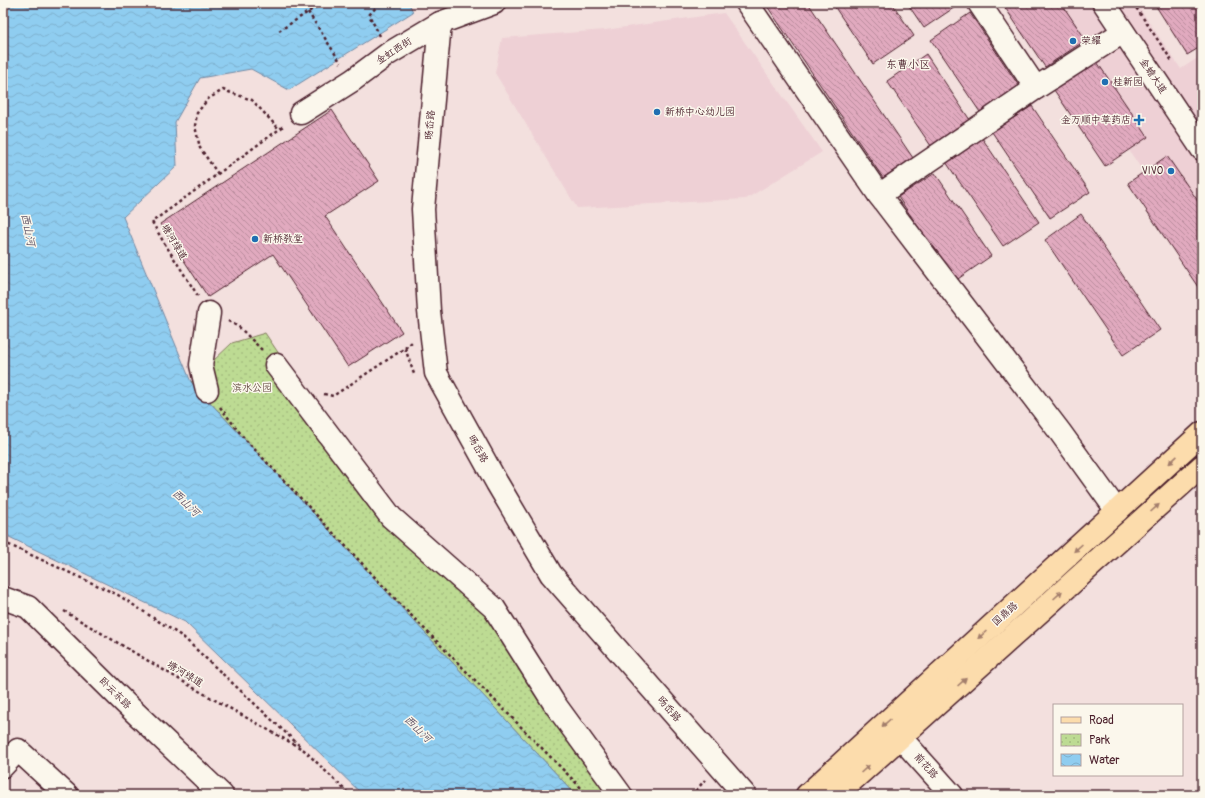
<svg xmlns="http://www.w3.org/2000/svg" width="1205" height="798" viewBox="0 0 1205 798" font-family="Pangolin,'LXGW WenKai TC',sans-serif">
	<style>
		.built { fill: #eed0d5 }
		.park { fill: url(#park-dots); stroke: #847d5f }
		.water { fill: url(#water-waves); stroke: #7387a1 }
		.building { fill: url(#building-back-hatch); stroke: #4a1f2b }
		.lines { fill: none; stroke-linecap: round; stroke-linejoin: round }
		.minor-casing { stroke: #4a1f2b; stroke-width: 25 }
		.major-casing { stroke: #4a1f2b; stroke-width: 25 }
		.path { stroke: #4a1f2b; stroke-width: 2.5; stroke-dasharray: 3 3; stroke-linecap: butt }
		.minor { stroke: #fbf7ec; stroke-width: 22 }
		.major { stroke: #fcdcac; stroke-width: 22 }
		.oneway { fill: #a37e6c }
		.poi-dot { fill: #1f6fb2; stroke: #fbf7ec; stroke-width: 1.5 }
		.labels { text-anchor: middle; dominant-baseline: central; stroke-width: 3; stroke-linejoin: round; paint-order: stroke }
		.poi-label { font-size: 10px; fill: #4a1f2b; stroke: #fbf7ec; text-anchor: start }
		.street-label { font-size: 10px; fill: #4a1f2b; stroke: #fbf7ec }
		.park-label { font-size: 10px; fill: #674e45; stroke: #fbf7ec }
		.neighbourhood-label { font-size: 11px; fill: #4a1f2b; stroke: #fbf7ec }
		.water-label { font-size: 11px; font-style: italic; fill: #5f5366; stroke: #fbf7ec }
	</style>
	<defs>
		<pattern id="park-dots" width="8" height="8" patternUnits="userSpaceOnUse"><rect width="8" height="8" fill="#bddb93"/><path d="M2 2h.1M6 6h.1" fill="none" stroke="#a4bc7f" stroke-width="1.8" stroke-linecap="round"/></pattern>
		<pattern id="water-waves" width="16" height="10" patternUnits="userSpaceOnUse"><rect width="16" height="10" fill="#8fcdf0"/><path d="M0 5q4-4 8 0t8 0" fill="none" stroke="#7db0ce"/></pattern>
		<pattern id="building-back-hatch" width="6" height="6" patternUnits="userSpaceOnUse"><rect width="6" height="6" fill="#e1aabf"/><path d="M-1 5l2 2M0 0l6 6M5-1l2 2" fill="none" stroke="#b88a9b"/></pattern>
	</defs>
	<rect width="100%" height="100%" fill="#f3e0de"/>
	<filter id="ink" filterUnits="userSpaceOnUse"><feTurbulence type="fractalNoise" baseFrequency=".025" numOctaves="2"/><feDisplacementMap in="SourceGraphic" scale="8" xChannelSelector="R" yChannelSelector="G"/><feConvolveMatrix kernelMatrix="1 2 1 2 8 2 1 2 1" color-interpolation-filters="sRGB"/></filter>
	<g filter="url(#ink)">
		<!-- built -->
		<g class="built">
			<path d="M 1031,3 L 1136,3 L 1181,69 L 1202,55 L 1202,260 Z"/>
			<path d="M 724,13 L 822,152 L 746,199 L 577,208 L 495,73 L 502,38 L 605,30 Z"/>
		</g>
		<!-- park -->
		<path class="park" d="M 265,333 L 336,439 L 391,530 L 502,615 L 622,795 L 576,795 L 191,382 L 232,343 Z"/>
		<!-- water -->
		<path class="water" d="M 3,3 L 409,3 L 413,12 L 289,90 L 251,69 L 200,78 L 175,122 L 177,166 L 123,217 L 191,382 L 576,795 L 363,795 L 185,622 L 3,534 Z"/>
		<!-- building -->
		<g class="building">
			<path d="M 765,3 L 808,3 L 913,158 L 883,178 Z"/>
			<path d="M 832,3 L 892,3 L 914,36 L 873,64 Z"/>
			<path d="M 907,3 L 961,3 L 924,28 Z"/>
			<path d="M 1002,3 L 1061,3 L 1086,40 L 1045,67 Z"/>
			<path d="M 1154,3 L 1199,3 L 1202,8 L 1202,46 L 1187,55 Z"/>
			<path d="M 970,13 L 1021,89 L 982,115 L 931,40 Z"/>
			<path d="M 926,54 L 970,120 L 931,146 L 887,81 Z"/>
			<path d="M 1095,59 L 1148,137 L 1105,166 L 1052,87 Z"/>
			<path d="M 1032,106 L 1090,192 L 1050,218 L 992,132 Z"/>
			<path d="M 332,110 L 379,181 L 325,216 L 402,332 L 348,367 L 273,254 L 208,297 L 160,224 Z"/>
			<path d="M 982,138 L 1039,222 L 1003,246 L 946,162 Z"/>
			<path d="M 1167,156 L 1202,207 L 1202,293 L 1128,183 Z"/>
			<path d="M 935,173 L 991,256 L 955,281 L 898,197 Z"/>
			<path d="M 1081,214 L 1160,330 L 1123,355 L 1045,240 Z"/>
		</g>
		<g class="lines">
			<!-- minor casing -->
			<g class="minor-casing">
				<g id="minor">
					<path d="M 747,3 L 879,195 L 1060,432 L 1117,511"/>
					<path d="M 979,3 L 1036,88"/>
					<path d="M 1104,3 L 1202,149"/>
					<path d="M 440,23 L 423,209 L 429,311 L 436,373 L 497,483 L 551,574 L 745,795"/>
					<path d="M 301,113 L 353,80 L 388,54 L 440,23 L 494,3"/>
					<path d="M 879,195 L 1036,88 L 1123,32"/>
					<path d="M 276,365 L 391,517 L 494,608 L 554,703 L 621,795"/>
					<path d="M 207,390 L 201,365 L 209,313"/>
					<path d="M 3,598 L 28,607 L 125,703 L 222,795"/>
					<path d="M 900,737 L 952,795"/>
					<path d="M 3,766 L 18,750 L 67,795"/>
				</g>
			</g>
			<!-- major casing -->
			<g class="major-casing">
				<g id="major">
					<path d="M 807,795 L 1202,433"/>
					<path d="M 836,795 L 1202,466"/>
				</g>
			</g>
			<!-- path -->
			<g class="path">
				<path d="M 1133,3 L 1172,61"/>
				<path d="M 308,12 L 341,63"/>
				<path d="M 279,31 L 322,3"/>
				<path d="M 380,36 L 369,15 L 380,3"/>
				<path d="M 218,174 L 200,148 L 195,126 L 197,113 L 208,99 L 223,90 L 252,100 L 279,129"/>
				<path d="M 198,296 L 163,241 L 152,222 L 285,125"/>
				<path d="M 228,321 L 239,327 L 262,350"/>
				<path d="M 405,348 L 412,342"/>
				<path d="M 324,394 L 333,396 L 405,348 L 414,374"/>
				<path d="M 220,407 L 244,438 L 402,606 L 588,795"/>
				<path d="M 3,542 L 118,595 L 183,637 L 301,747"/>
				<path d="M 64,611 L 199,691 L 304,750 L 350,795"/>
				<path d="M 692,795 L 705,780"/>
			</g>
			<!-- minor -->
			<use href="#minor" class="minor"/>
			<!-- major -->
			<use href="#major" class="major"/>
		</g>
		<!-- one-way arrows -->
		<defs><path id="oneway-solid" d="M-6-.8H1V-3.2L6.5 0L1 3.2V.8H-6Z"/></defs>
		<g class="oneway">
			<use href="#oneway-solid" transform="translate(1173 460) rotate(137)"/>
			<use href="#oneway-solid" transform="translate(1155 508) rotate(-42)"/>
			<use href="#oneway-solid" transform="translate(1078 548) rotate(138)"/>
			<use href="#oneway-solid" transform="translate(1058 595) rotate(-42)"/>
			<use href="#oneway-solid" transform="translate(982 635) rotate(138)"/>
			<use href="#oneway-solid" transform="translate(962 682) rotate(-42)"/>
			<use href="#oneway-solid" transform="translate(886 723) rotate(138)"/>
			<use href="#oneway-solid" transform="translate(865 769) rotate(-42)"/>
		</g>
	</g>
	<!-- markers -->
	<g class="poi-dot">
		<circle cx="1073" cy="41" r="4"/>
		<circle cx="1105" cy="82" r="4"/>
		<circle cx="657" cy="112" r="4"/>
		<path d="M1137 114h4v4h4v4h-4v4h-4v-4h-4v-4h4z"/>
		<circle cx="1171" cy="171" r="4"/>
		<circle cx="255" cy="239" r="4"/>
	</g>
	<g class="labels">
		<!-- poi labels -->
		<g class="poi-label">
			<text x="1081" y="41">荣耀</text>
			<text x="1113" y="82">桂新园</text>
			<text x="665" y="112">新桥中心幼儿园</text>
			<text x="1131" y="120" text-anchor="end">金万顺中草药店</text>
			<text x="1163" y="171" text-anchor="end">VIVO</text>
			<text x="263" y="239">新桥教堂</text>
		</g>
		<!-- street labels -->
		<g class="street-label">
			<text transform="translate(394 51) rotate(-33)">金虹西街</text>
			<text transform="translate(1153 76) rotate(56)">金蟾大道</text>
			<text transform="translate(430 125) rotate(-85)">旸岙路</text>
			<text transform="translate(174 242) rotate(59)">塘河绿道</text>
			<text transform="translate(478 449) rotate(61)">旸岙路</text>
			<text transform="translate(1005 614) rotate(-42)">国鼎路</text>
			<text transform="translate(185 674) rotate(31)">塘河绿道</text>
			<text transform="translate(115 693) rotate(45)">卧云东路</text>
			<text transform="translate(669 709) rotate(49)">旸岙路</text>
			<text transform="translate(926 766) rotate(48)">前花路</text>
		</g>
		<!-- park labels -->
		<g class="park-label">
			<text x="252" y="388">滨水公园</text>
		</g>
		<!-- neighbourhood labels -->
		<g class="neighbourhood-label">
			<text x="908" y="64">东曹小区</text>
		</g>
		<!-- water labels -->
		<g class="water-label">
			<text transform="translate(28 230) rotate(78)">西山河</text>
			<text transform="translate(186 503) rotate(44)">西山河</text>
			<text transform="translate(418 729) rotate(44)">西山河</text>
		</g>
	</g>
	<!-- margin -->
	<rect width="1205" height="798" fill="none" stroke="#fbf7ec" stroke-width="16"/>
	<rect x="8" y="8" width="1189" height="782" fill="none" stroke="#4a1f2b" stroke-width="1.5" filter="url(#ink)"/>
	<!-- legend -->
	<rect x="1053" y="704" width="130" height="72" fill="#fbf7ec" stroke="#b4a19f"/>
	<rect x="1061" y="717" width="20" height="6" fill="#fcdcac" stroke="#b4a19f"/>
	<text x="1089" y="724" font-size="12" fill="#4a1f2b">Road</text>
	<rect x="1061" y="734" width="20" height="12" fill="url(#park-dots)" stroke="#b4a19f"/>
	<text x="1089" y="744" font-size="12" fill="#4a1f2b">Park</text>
	<rect x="1061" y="754" width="20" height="12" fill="url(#water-waves)" stroke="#b4a19f"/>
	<text x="1089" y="764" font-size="12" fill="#4a1f2b">Water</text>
</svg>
